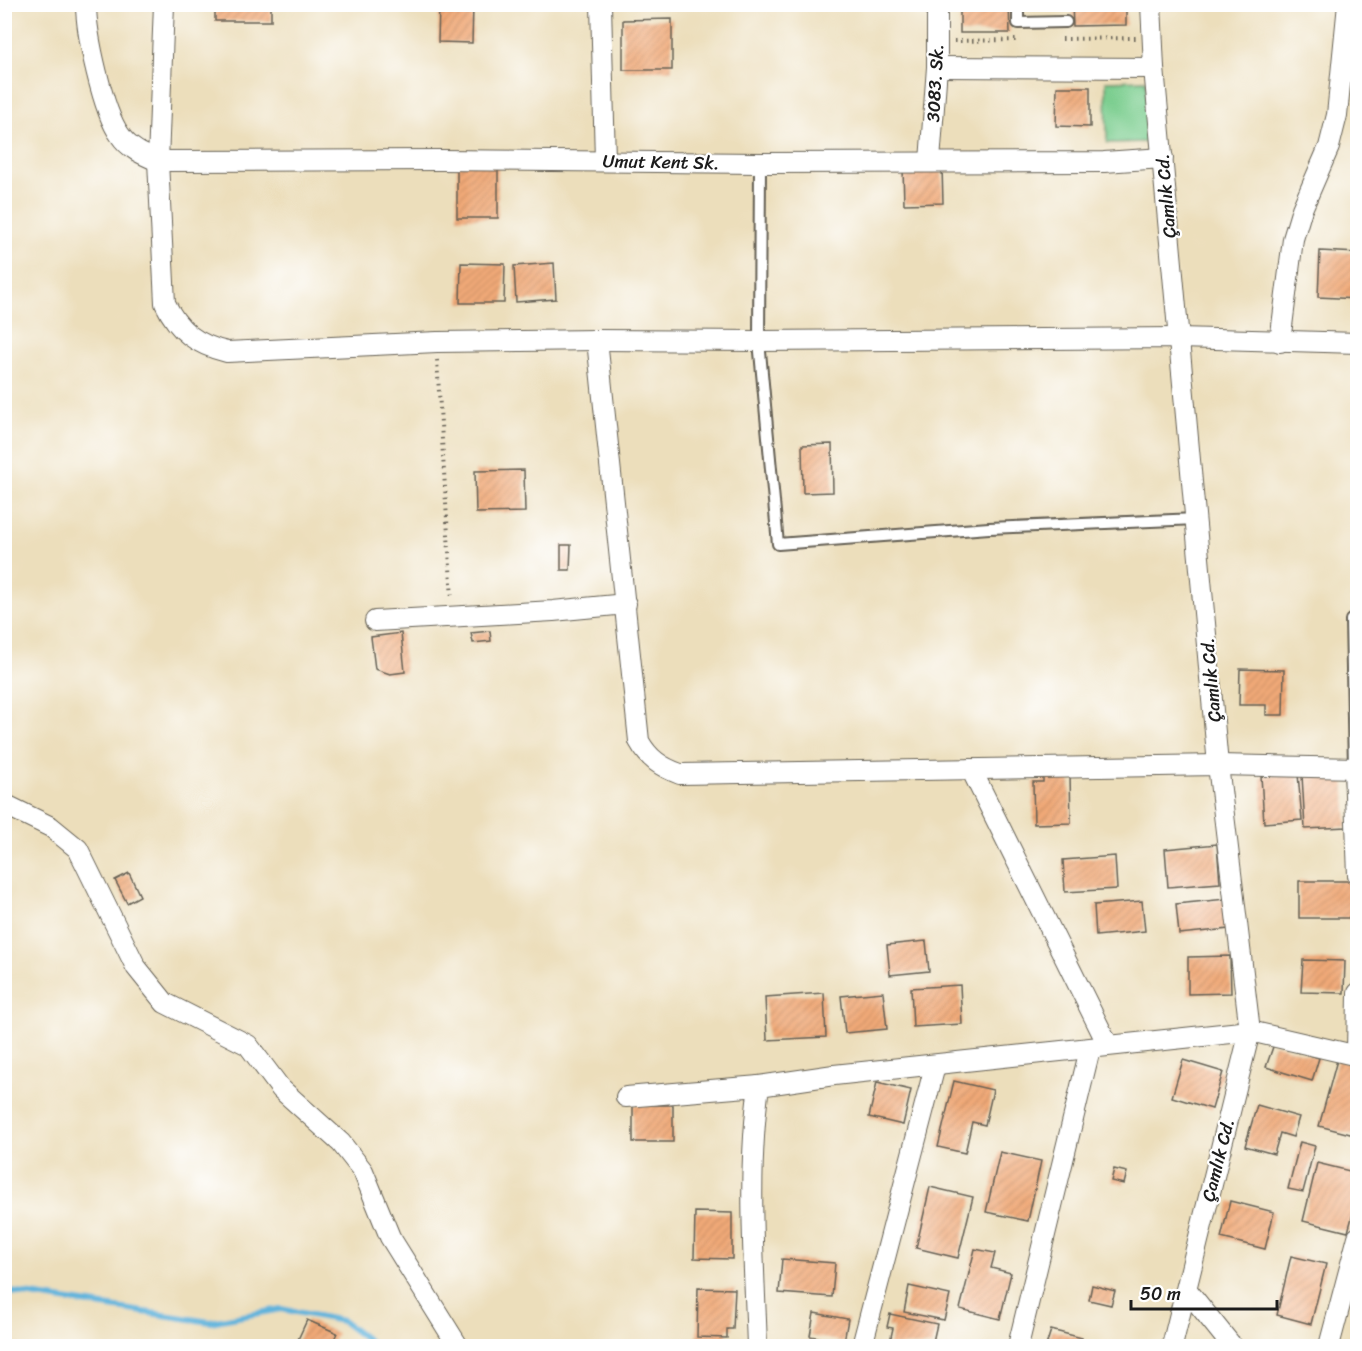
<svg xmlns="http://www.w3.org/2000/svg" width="1362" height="1351" viewBox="0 0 1362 1351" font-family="Sriracha,sans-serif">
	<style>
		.park { fill: #7cce8f; stroke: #4c7556; stroke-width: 1.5 }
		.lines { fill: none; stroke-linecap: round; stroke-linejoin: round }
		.stream { stroke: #61b4dc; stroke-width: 6 }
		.building { fill: url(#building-hatch) }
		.lane-casing { stroke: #656054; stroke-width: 14 }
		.street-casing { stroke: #656054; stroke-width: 22 }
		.path { stroke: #656054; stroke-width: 4; stroke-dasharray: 1.5 4.5; stroke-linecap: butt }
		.lane { stroke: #fff; stroke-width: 10 }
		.street { stroke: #fff; stroke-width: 20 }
		.labels { text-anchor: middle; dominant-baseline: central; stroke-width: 4.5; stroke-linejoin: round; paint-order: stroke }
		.street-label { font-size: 18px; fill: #1c1c1c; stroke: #fff }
	</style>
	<defs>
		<pattern id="building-hatch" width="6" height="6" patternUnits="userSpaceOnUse" patternTransform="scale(1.5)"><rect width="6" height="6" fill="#f0a977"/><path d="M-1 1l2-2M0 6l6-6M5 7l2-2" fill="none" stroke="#cd9166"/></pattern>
	</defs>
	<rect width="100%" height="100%" fill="#fff"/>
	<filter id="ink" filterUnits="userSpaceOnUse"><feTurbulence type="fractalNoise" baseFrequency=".0167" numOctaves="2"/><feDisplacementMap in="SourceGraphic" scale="12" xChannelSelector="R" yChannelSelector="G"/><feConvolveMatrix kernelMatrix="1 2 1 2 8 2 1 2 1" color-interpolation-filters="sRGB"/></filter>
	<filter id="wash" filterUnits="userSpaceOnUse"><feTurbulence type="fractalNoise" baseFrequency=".008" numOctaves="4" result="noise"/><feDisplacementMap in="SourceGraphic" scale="24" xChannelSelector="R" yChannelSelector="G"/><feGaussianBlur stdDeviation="1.35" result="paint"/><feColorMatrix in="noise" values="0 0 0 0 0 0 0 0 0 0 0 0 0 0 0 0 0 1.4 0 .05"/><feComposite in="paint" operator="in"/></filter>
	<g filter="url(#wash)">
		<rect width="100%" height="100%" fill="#ecdebb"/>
		<!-- park -->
		<path class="park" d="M 1146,80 L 1147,142 L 1107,143 L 1106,81 Z"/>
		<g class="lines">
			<!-- stream -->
			<path class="stream" d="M 4,1291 L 210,1322 L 281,1309 L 342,1321 L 375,1346"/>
		</g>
		<g id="blocks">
			<!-- building -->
			<g class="building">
				<rect x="215" y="4" width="56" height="17"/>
				<path d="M 960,4 L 1009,4 L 1010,33 L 960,33 Z"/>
				<path d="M 1072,4 L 1126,4 L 1126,25 L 1073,26 Z"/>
				<path d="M 439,6 L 473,6 L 472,43 L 438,42 Z"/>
				<path d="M 672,19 L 672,70 L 623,70 L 623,20 Z"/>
				<path d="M 1057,87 L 1090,87 L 1090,127 L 1056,126 Z"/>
				<path d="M 498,162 L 498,218 L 457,218 L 457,163 Z"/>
				<path d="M 942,167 L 943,203 L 904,204 L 903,168 Z"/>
				<path d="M 1320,251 L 1358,253 L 1358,299 L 1318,297 Z"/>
				<path d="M 461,263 L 505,264 L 504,303 L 460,303 Z"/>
				<path d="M 554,263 L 556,299 L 516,302 L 514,266 Z"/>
				<path d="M 832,444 L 833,492 L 803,493 L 802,445 Z"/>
				<path d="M 524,470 L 525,512 L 476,513 L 475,471 Z"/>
				<path d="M 561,545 L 571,545 L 570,570 L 561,570 Z"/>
				<path d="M 490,631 L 491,641 L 473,643 L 471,633 Z"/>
				<path d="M 401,633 L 405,672 L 390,674 L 375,669 L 371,637 Z"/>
				<path d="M 1240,669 L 1284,670 L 1283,715 L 1266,715 L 1266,705 L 1239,705 Z"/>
				<path d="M 1344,773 L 1347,827 L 1305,829 L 1302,775 Z"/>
				<path d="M 1298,774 L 1302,820 L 1264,823 L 1261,776 Z"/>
				<path d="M 1070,775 L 1071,823 L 1034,824 L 1033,782 L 1043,782 L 1043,776 Z"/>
				<path d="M 1217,844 L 1220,883 L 1168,887 L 1165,849 Z"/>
				<path d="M 1115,856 L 1117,889 L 1065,892 L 1063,860 Z"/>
				<path d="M 129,873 L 140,896 L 127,903 L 115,880 Z"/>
				<rect x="1299" y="881" width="55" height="37"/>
				<path d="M 1226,899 L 1229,929 L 1179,934 L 1176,904 Z"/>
				<path d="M 1142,901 L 1145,931 L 1096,936 L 1094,905 Z"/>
				<path d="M 926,941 L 929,971 L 890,975 L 887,945 Z"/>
				<path d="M 1230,956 L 1231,993 L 1188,994 L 1188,957 Z"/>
				<path d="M 1303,960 L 1345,961 L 1344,993 L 1301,992 Z"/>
				<path d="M 960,985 L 962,1024 L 913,1027 L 911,988 Z"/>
				<path d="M 883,992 L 887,1029 L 845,1033 L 841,996 Z"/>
				<path d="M 824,993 L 826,1037 L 767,1040 L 765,997 Z"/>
				<path d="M 1274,1044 L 1319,1058 L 1312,1081 L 1266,1067 Z"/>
				<path d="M 1183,1060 L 1223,1072 L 1212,1109 L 1172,1097 Z"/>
				<path d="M 1337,1060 L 1358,1065 L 1358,1136 L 1319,1126 Z"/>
				<path d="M 954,1081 L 993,1090 L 985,1125 L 972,1122 L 965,1153 L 938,1147 Z"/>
				<path d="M 877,1082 L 911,1090 L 903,1125 L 869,1117 Z"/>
				<rect x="633" y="1105" width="40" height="37"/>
				<path d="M 1257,1105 L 1299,1117 L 1293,1137 L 1280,1133 L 1274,1154 L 1245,1146 Z"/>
				<path d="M 1300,1142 L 1315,1146 L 1303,1192 L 1288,1189 Z"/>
				<path d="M 1000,1152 L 1041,1161 L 1028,1221 L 986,1212 Z"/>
				<path d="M 1317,1163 L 1358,1173 L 1358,1195 L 1348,1232 L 1303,1221 Z"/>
				<path d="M 1114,1169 L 1127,1172 L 1124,1184 L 1111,1181 Z"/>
				<path d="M 930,1187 L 973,1197 L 958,1258 L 916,1248 Z"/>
				<path d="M 1230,1201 L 1274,1212 L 1265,1249 L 1221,1238 Z"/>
				<path d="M 695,1212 L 732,1213 L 732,1259 L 694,1258 Z"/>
				<path d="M 975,1249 L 995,1253 L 991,1268 L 1011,1273 L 1000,1319 L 960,1309 Z"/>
				<path d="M 1291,1256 L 1326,1264 L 1311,1324 L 1277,1315 Z"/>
				<path d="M 782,1259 L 835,1263 L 832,1297 L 779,1293 Z"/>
				<path d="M 1092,1285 L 1115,1291 L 1111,1305 L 1089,1300 Z"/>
				<path d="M 909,1286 L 950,1295 L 944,1320 L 904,1312 Z"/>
				<path d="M 698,1288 L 735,1289 L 733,1329 L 727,1329 L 727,1338 L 697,1337 Z"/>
				<path d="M 814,1313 L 848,1319 L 844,1342 L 810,1336 Z"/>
				<path d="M 890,1314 L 937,1324 L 932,1346 L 889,1346 L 893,1328 L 887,1327 Z"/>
				<path d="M 307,1320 L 337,1333 L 331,1346 L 295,1346 Z"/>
				<path d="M 1051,1330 L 1082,1338 L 1079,1346 L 1046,1346 Z"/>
			</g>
		</g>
	</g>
	<g filter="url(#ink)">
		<use href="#blocks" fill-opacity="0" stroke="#656054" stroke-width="1.5"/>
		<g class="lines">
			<!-- lane casing -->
			<g class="lane-casing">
				<g id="lane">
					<path d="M 1018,4 L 1018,23 L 1066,22"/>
					<path d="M 760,163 L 759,341 L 778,544 L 989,528 L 1196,519"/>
					<path d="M 1351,620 L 1354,768"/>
				</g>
			</g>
			<!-- street casing -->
			<g class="street-casing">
				<g id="street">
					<path d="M 86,4 C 86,34 103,112 120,135 C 129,149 144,155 158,161 L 440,160 L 760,163 L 1104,162 L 1163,158"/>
					<path d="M 164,4 L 158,161 L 165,303 C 178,331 197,345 227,352 L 437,342 L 597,340 L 759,341 L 1179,338 L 1358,343"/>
					<path d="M 601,4 L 605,161"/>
					<path d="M 1151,4 L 1154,68 L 1218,765 L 1250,1031 L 1172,1346"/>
					<path d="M 937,67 L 1154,68"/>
					<path d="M 930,161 L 937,67 L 937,4"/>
					<path d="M 597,340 L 639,741 C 649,759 661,767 680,774 L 1218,765 L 1358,768"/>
					<path d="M 1280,342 L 1293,239 L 1302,209 L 1329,147 L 1337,115 L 1348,4"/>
					<path d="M 375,621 L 553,611 L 626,604"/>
					<path d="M 1354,768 L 1358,876"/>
					<path d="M 971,769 L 1108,1045"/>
					<path d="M 4,804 L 51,827 L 78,849 L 136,967 L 165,1003 L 248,1045 L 281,1089 L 341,1143 L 363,1171 L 390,1237 L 458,1346"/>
					<path d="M 1357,1055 L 1358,993"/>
					<path d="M 626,1097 L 759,1086"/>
					<path d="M 1187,1290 L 1232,1346"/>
					<path d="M 757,1346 C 754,1260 747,1172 759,1086 L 834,1075 L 1250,1031 L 1358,1056"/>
					<path d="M 862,1346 L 935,1066"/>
					<path d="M 1018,1346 L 1090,1049"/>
					<path d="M 1329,1346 L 1358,1237"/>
				</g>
			</g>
			<!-- path -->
			<g class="path">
				<path d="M 1062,39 L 1136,38"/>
				<path d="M 954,41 L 1019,40"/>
				<path d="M 437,360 L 452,599"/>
			</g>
			<!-- lane -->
			<use href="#lane" class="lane"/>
			<!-- street -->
			<use href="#street" class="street"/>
		</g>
	</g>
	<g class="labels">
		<!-- street labels -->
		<g class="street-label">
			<text transform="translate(935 83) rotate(-87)">3083. Sk.</text>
			<text transform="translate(661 162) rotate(1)">Umut Kent Sk.</text>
			<text transform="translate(1166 196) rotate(-95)">Çamlık Cd.</text>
			<text transform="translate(1211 680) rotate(-95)">Çamlık Cd.</text>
			<text transform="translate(1218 1160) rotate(-76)">Çamlık Cd.</text>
		</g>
	</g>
	<!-- margin -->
	<rect width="1362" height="1351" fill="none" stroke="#fff" stroke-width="24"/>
	<!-- scale -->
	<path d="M1131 1300v9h146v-9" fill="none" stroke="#1c1c1c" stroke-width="3"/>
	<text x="1140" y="1300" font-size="18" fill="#1c1c1c" stroke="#ffffff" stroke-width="4.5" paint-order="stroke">50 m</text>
</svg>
